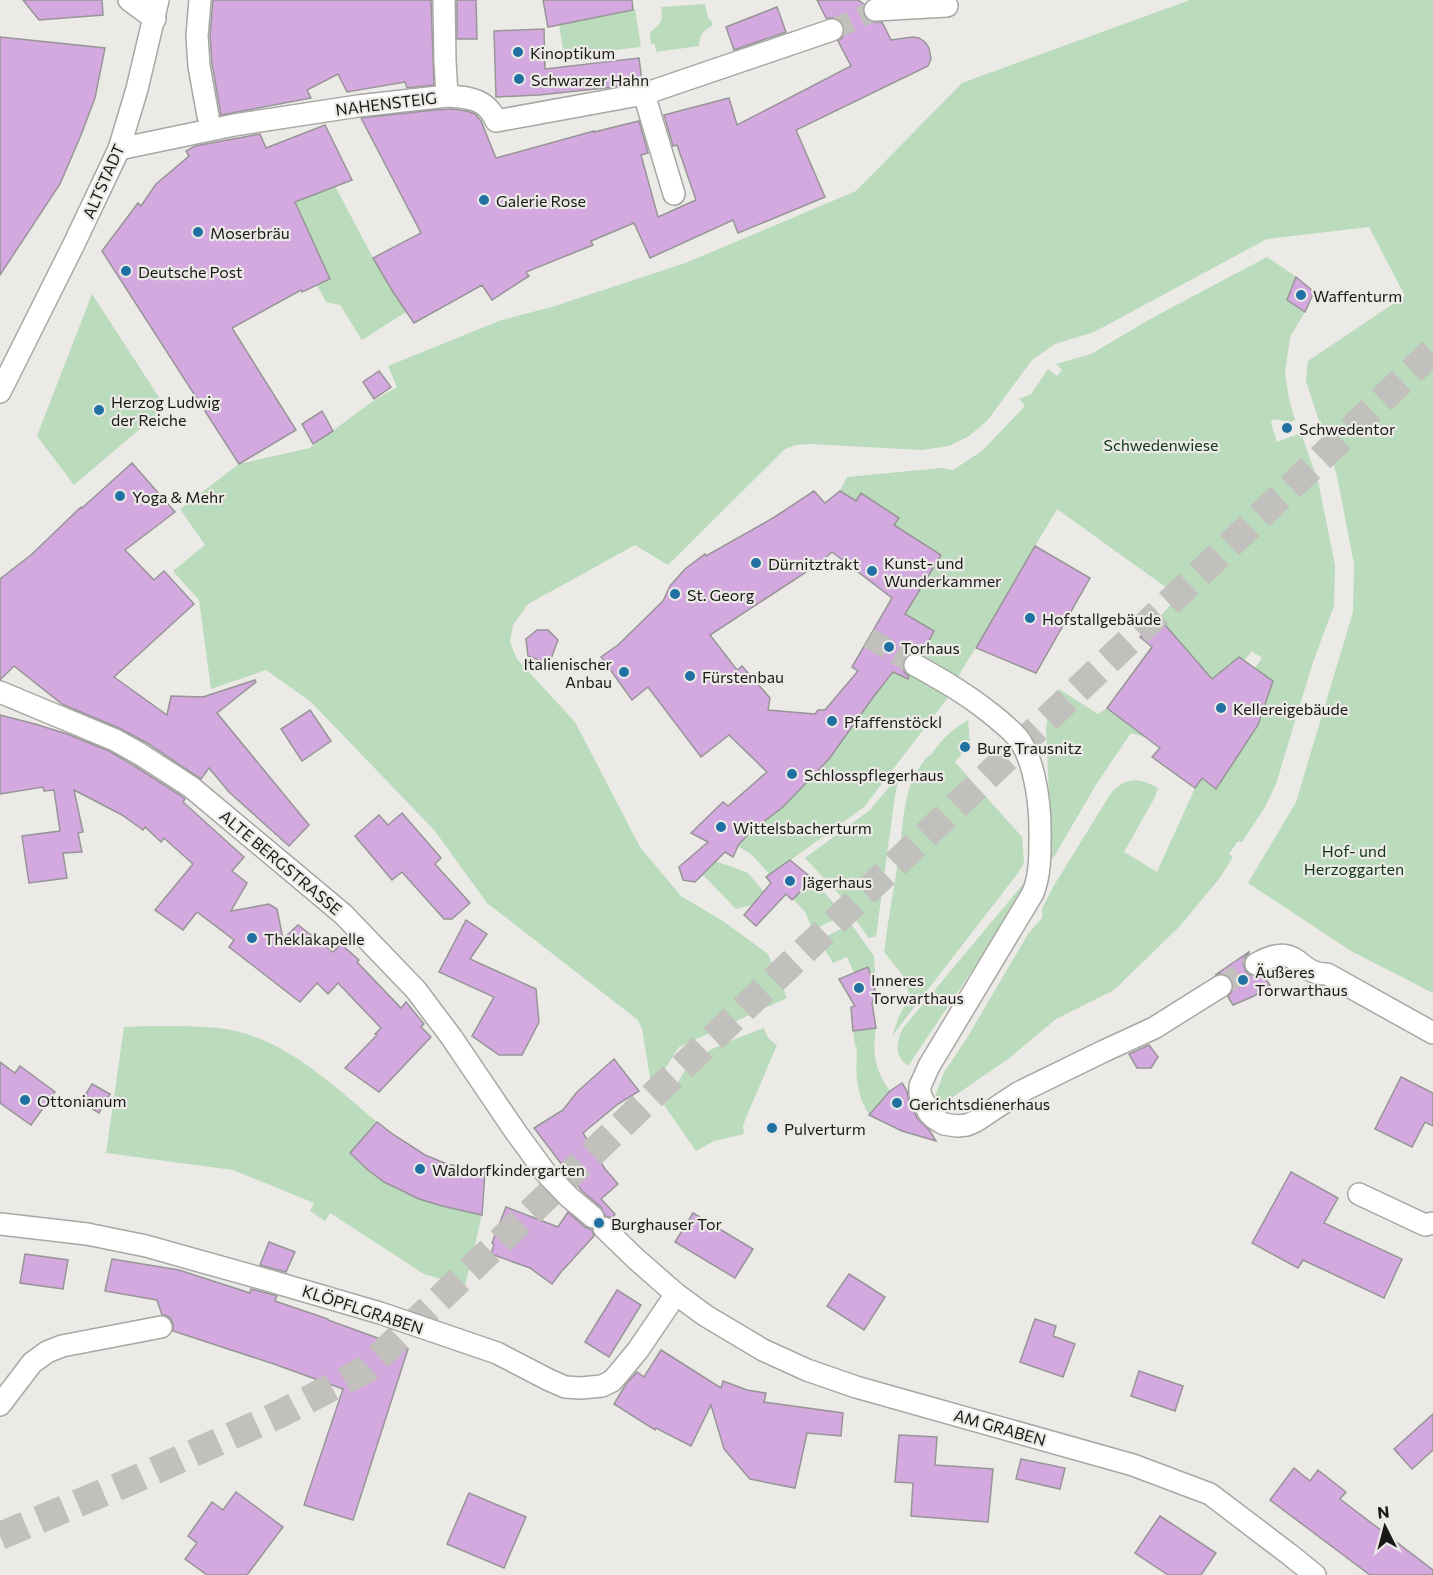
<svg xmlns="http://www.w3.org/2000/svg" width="1433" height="1575" viewBox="0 0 1433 1575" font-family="Commissioner,sans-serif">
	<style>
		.green { fill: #badbbc }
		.building { fill: #d4a9df; stroke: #979597; stroke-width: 1.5; fill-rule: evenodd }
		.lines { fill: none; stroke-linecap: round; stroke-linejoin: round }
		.street-tunnel { stroke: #c1c0bd; stroke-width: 21; stroke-dasharray: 21 10; stroke-linecap: butt }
		.secondary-tunnel { stroke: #c1c0bd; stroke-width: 28; stroke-dasharray: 28 14; stroke-linecap: butt }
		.street-casing { stroke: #a8a7a4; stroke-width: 24 }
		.street { stroke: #fff; stroke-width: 21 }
		.poi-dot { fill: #2071a2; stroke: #ebeae6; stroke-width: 2 }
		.labels { text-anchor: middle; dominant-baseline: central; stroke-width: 4.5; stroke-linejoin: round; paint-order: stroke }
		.poi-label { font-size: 16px; fill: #1a1918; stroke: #ebeae6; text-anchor: start }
		.street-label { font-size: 16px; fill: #1a1918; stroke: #ebeae6 }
		.park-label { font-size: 16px; fill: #0f3616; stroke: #ebeae6 }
	</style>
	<rect width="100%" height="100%" fill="#ebeae6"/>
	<!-- green -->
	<g class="green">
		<path d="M 1190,0 L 1433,0 L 1433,993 L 1351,951 L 1248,883 L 1296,802 L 1353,612 L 1354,564 L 1337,476 L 1306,381 L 1308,361 L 1405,296 L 1369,227 L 1267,239 L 1094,332 L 1055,344 L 1032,360 L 987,421 L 969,436 L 949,446 L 922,450 L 810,444 L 796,445 L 785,449 L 668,565 L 635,545 L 528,604 L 513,625 L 510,642 L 517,659 L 575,722 L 640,847 L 681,896 L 723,921 L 768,954 L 787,998 L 679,1047 L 652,1089 L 642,1029 L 638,1020 L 487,903 L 435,831 L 311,702 L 266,670 L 211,689 L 199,600 L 173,571 L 205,545 L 180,509 L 239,464 L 310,448 L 370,403 L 397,387 L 388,366 L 499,321 L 555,306 L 688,262 L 856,191 L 962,83 Z"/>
		<path d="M 705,4 L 708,18 L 712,22 L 712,26 C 702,31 700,35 699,46 L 656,52 L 655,44 L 651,44 L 650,32 C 662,23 663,21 661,7 Z"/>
		<path d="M 635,9 L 641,47 L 564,56 L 559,24 Z"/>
		<path d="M 287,183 L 335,186 L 373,258 L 406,312 L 362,340 L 340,305 L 326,302 L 317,285 L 330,279 Z"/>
		<path d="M 1267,257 L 1298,278 L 1294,282 L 1287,300 L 1305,312 L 1290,337 L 1285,374 L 1289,399 L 1295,420 L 1291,422 L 1273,419 L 1271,423 L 1277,442 L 1301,433 L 1318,481 L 1335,565 L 1334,606 L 1313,662 L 1276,784 L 1265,807 L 1242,842 L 1238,841 L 1229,854 L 1233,857 L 1219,879 L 1180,926 L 1114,990 L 1056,1019 L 1008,1059 L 937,1108 L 933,1102 L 944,1072 L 967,1038 L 1028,934 L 1042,918 L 1042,909 L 1053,887 L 1111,793 C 1127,776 1139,778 1158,788 L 1155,797 L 1124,852 L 1157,872 L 1195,788 L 1202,778 L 1217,788 L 1258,725 L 1273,681 L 1255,668 L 1262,658 L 1252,651 L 1244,661 L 1239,657 L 1212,679 L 1159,618 L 1178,596 L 1057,509 L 958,677 L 956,677 L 920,657 L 922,653 L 902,622 L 908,609 L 941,554 L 894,525 L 899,518 L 890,511 L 885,519 L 872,500 L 861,493 L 856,501 L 840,491 L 847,477 L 941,468 L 953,470 L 982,451 L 1025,406 L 1019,399 L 1031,394 L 1048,369 L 1057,376 L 1062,370 L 1056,364 L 1091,354 L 1152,318 Z"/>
		<path d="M 92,294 L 160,399 L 162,407 L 161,411 L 74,485 L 37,436 Z"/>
		<path d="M 893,672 L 907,679 L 910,674 L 947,695 L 947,699 L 864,807 L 770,875 L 752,855 L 738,846 L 886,681 L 890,678 Z"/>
		<path d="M 1059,689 L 1098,714 L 1107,708 L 1128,723 L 1198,692 L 1145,737 L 1131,733 L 1097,783 L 1055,855 L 1052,859 L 1049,859 L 1047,845 L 1050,817 L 1046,728 L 1050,706 Z"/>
		<path d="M 968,720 L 970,744 L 955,762 L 1022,837 L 1024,863 L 1018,873 L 892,1036 L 899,1016 L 910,996 L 902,974 L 884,952 C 888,920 894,888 899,856 C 905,818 901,787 928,756 L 931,755 C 941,740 952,729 968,720 Z"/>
		<path d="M 899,775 L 895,796 L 876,936 L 869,938 L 852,915 L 854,912 L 849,905 L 805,858 L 870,810 Z"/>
		<path d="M 701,857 L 730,866 L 748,873 L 764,892 L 758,903 L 736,909 L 703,875 L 686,861 Z"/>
		<path d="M 813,879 L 844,915 L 813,930 L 805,912 L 793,899 Z"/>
		<path d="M 1024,883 L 1016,905 L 908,1066 C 894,1056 896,1042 903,1028 Z"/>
		<path d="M 851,924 L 874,956 L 876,994 L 868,968 L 854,973 L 847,957 L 833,963 L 819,940 Z"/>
		<path d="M 153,1026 C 174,1026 196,1026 217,1028 C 281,1034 330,1083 377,1122 L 350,1153 C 361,1163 372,1175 385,1183 C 415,1200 449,1209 482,1215 L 465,1286 L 424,1274 L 330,1213 L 325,1221 L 310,1211 L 314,1203 L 233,1170 L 106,1153 L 124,1027 Z"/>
		<path d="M 764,1028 C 767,1037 769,1040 777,1045 L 743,1125 L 744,1134 L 714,1141 L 696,1151 L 664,1105 C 674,1094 678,1080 686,1069 C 701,1049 741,1037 764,1028 Z"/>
		<path d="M 876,1028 C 872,1053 875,1071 890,1091 L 869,1114 C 855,1093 856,1071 857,1047 L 855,1046 L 853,1031 Z"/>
	</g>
	<!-- building -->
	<g class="building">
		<path d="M 23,0 L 102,0 L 103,15 L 39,20 Z"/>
		<path d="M 213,0 L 431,0 L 434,85 L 407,88 L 405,82 L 347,92 L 338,74 L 307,90 L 311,98 L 221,115 L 212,64 L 210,36 Z"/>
		<path d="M 457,0 L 476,0 L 477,39 L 457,39 Z"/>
		<path d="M 543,0 L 632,0 L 633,10 L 548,27 Z"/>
		<path d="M 817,0 L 858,0 L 864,4 L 862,10 L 865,17 L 870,22 L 882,22 L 891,40 L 913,37 L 919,38 L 925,42 L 929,48 L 931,59 L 928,66 L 796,130 L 825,197 L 738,233 L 733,220 L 650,258 L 634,223 L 591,241 L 593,245 L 526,272 L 529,276 L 492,300 L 482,285 L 414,323 L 393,292 L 373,258 L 421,233 L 361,118 L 435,110 L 452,109 L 467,111 L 475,114 L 481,121 L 496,158 L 594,131 L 594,132 L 639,121 L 648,153 L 641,155 L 658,217 L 696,200 L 677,145 L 673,146 L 664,115 L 729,98 L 737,125 L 851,66 L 838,41 L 842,38 L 844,33 L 844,25 L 840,20 L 835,18 L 826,18 Z"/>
		<path d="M 777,7 L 786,32 L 734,50 L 726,27 Z"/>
		<path d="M 544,29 L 545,69 L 639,58 L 642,81 L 614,87 L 539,95 L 496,97 L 494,31 Z"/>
		<path d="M 0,37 L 105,48 L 95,98 L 81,135 L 60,184 L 0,275 Z"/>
		<path d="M 325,125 L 352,180 L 295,202 L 330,279 L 302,292 L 301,290 L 232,328 L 296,430 L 239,464 L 102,251 L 138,203 L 141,206 L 156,184 L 189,156 L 186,151 L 195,146 L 260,134 L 266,148 Z"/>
		<path d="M 1296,277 L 1314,292 L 1305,312 L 1287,300 Z"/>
		<path d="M 379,371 L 391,387 L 374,399 L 363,382 Z"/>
		<path d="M 322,411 L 333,431 L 313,444 L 302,424 Z"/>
		<path d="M 132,463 L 175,512 L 125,550 L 154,580 L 164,571 L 194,604 L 114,677 L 167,715 L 171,696 L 203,697 L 255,680 L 256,682 L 217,713 L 309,825 L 289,846 L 229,792 L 209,768 L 201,779 L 147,743 L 121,729 L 62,704 L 14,666 L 0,680 L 0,579 L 31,555 L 81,507 L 82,508 Z"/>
		<path d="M 814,491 L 825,503 L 840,491 L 856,501 L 861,493 L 899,518 L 894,525 L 941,555 L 905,614 L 934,631 L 922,654 L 915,652 L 909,654 L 904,659 L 902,666 L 904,672 L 909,676 L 908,679 L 893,672 L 874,696 L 829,759 L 783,807 L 753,830 L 739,844 L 733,857 L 725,852 L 695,882 L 683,880 L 679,867 L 708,842 L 691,833 L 723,802 L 728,806 L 767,772 L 729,735 L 701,757 L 648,687 L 632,700 L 601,657 L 618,645 L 663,601 L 670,586 L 685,569 L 705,554 L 706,556 L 773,518 ZM 832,552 L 892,598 L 852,667 L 858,671 L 825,710 L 818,710 L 815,714 L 768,710 L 770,698 L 742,666 L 737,670 L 710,635 L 817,565 Z"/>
		<path d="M 1035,546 L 1090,578 L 1036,673 L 976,648 Z"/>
		<path d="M 1159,618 L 1212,679 L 1239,657 L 1273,681 L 1258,725 L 1216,789 L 1202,778 L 1195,788 L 1152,757 L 1160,748 L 1107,708 L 1152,647 L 1140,637 Z"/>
		<path d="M 537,630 L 548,630 L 558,640 L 549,664 L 528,656 L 526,639 Z"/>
		<path d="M 310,710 L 331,741 L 302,761 L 281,729 Z"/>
		<path d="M 0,715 L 35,724 L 67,734 L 109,751 L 133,765 L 183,797 L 185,799 L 183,802 L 244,857 L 232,871 L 247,883 L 231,911 L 269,904 L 277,909 L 283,939 L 298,925 L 333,952 L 341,944 L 359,960 L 357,962 L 401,1008 L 406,1002 L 424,1024 L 421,1027 L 431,1037 L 379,1092 L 345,1068 L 377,1035 L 375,1034 L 381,1028 L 338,983 L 328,994 L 317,983 L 300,1002 L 229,947 L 234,940 L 197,912 L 183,930 L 155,910 L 193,864 L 164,838 L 161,842 L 145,827 L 143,830 L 122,815 L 74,790 L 83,832 L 78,833 L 82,852 L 63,853 L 67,878 L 29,883 L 22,836 L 60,831 L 54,790 L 44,791 L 43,787 L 0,794 Z"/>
		<path d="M 402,813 L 441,858 L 435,864 L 470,903 L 452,919 L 444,919 L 402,872 L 392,880 L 355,836 L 379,815 L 388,825 Z"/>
		<path d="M 790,860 L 813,879 L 792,900 L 786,894 L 756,926 L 744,915 L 771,883 L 766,877 Z"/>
		<path d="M 466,920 L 487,934 L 470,959 L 536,989 L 539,1022 L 522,1055 L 499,1055 L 472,1036 L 494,997 L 439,972 Z"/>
		<path d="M 1249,952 L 1249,953 L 1245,957 L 1243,962 L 1245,970 L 1248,974 L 1254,977 L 1263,975 L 1270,985 L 1254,996 L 1233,1005 L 1228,997 L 1232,991 L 1234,986 L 1232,980 L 1226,975 L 1220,973 L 1215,975 Z"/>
		<path d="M 868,967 L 876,994 L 872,1003 L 876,1028 L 853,1031 L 851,1007 L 855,1006 L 839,979 Z"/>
		<path d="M 1149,1045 L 1158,1057 L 1151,1068 L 1137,1068 L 1129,1054 Z"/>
		<path d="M 614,1059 L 639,1091 L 618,1104 L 583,1133 L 605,1169 L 618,1184 L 601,1199 L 615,1214 L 612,1218 L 605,1216 L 601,1207 L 582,1191 L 534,1128 L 563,1110 L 577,1092 Z"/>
		<path d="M 0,1062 L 15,1073 L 20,1066 L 55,1092 L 31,1125 L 0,1103 Z"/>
		<path d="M 1401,1077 L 1433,1093 L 1433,1126 L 1425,1122 L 1412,1147 L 1375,1129 Z"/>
		<path d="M 902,1083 L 907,1091 L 908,1099 L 917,1118 L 930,1131 L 936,1141 L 902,1131 L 869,1115 L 890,1091 Z"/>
		<path d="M 92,1084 L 110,1094 L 99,1113 L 81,1102 Z"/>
		<path d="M 377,1122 L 394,1135 L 425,1155 L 447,1164 L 485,1171 L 482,1215 L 442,1206 L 419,1199 L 384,1182 L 368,1170 L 350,1153 Z"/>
		<path d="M 1291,1172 L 1338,1198 L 1324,1223 L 1402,1259 L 1384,1298 L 1303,1260 L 1298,1268 L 1252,1243 Z"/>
		<path d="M 506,1207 L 558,1227 L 568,1212 L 585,1227 L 592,1230 L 594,1236 L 561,1272 L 552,1284 L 530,1268 L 491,1254 L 494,1244 L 492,1243 Z"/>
		<path d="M 693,1213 L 753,1249 L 735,1278 L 675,1242 Z"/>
		<path d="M 269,1242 L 295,1252 L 286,1272 L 260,1265 Z"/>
		<path d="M 25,1254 L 68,1260 L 63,1289 L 20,1283 Z"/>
		<path d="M 112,1259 L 179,1270 L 250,1293 L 251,1289 L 277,1296 L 275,1301 L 328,1319 L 328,1320 L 408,1349 L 353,1520 L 304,1505 L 343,1389 L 274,1364 L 173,1331 L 173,1324 L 171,1319 L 166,1315 L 162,1315 L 157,1300 L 105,1291 Z"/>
		<path d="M 849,1274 L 885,1297 L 864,1330 L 827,1306 Z"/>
		<path d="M 617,1290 L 641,1305 L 609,1357 L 585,1342 Z"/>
		<path d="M 1035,1319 L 1056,1326 L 1053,1336 L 1075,1344 L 1063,1377 L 1020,1362 Z"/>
		<path d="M 661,1350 L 721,1388 L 723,1381 L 747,1390 L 766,1393 L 764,1402 L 843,1413 L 841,1436 L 807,1433 L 795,1488 L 750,1479 L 724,1449 L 711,1405 L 691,1446 L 656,1428 L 655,1430 L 614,1404 L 626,1384 L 637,1372 L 644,1377 Z"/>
		<path d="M 1139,1371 L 1183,1386 L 1175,1411 L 1131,1396 Z"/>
		<path d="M 1433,1414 L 1433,1450 L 1412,1469 L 1394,1449 Z"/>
		<path d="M 899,1435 L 937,1437 L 935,1465 L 993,1469 L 988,1522 L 911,1516 L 913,1483 L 895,1482 Z"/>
		<path d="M 1021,1459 L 1065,1468 L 1060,1489 L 1016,1479 Z"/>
		<path d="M 1294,1468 L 1310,1481 L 1318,1470 L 1346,1492 L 1340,1499 L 1433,1570 L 1433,1575 L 1370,1575 L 1270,1500 Z"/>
		<path d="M 236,1492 L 283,1527 L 247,1575 L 207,1575 L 185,1559 L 197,1543 L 188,1536 L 212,1502 L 223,1510 Z"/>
		<path d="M 469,1493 L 526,1517 L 504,1568 L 447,1544 Z"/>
		<path d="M 1160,1516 L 1216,1553 L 1201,1575 L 1168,1575 L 1135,1553 Z"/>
	</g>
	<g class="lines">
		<!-- street-tunnel -->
		<g class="street-tunnel">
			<path d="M 832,30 L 875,10"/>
			<path d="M 869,638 L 915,665"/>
			<path d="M 1221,986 L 1256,964"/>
		</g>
		<!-- secondary-tunnel -->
		<path class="secondary-tunnel" d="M 0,1536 L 136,1479 L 280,1414 L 365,1370 L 1433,351"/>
		<!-- street casing -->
		<g class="street-casing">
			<g id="street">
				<path d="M 129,0 L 155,19"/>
				<path d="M 200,0 L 197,36 L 199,66 L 208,116"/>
				<path d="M 444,0 L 445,61 L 447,96"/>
				<path d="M 875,10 L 947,6"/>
				<path d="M 644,94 L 674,194"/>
				<path d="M 119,149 L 234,125 L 358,106 L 447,96 C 469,97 487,99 496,121 L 644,94 L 832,30"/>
				<path d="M 0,392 L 74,244 L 119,149 L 137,89 L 158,0"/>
				<path d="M 915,665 C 946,682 973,698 1000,721 C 1008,728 1017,735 1022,744 C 1035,766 1040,804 1040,829 C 1040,850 1041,873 1033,893 L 929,1066 L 920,1086 L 920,1094 L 929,1113 L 934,1118 L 944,1124 L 957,1126 L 967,1125 L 976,1121 L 1018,1093 L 1104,1051 L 1154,1028 L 1221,986"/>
				<path d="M 0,692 L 115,740 L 140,754 L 191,787 L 343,914 L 416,990 L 452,1038 L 515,1131 L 545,1172 L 569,1197 L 593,1217"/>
				<path d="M 1256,964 C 1299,939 1296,975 1327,974 L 1433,1033"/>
				<path d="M 1359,1194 L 1425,1225 L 1433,1223"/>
				<path d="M 0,1224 L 87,1234 L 146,1246 L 267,1280 L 380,1313 L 497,1353 L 549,1380 L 565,1387 L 581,1388 L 602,1386 L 612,1381 L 619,1373 L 638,1350 L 676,1294"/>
				<path d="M 604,1228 L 636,1259 L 676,1294 L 706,1316 L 763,1350 L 807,1370 L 856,1387 L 1133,1465 L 1210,1494 L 1289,1554 L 1315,1575"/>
				<path d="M 0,1405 L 32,1363 L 47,1352 L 62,1346 L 161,1327"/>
			</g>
		</g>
		<!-- street -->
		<use href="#street" class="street"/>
	</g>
	<!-- markers -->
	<g class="poi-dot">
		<circle cx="518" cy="52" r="6"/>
		<circle cx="519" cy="79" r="6"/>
		<circle cx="484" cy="200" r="6"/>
		<circle cx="198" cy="232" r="6"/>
		<circle cx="126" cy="271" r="6"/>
		<circle cx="1301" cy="295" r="6"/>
		<circle cx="99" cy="410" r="6"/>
		<circle cx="1287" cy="428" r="6"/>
		<circle cx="120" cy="496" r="6"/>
		<circle cx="756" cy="563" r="6"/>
		<circle cx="872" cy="571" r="6"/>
		<circle cx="675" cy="594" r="6"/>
		<circle cx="1030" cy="618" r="6"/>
		<circle cx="889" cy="647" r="6"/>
		<circle cx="624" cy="672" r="6"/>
		<circle cx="690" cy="676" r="6"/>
		<circle cx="1221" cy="708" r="6"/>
		<circle cx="832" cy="721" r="6"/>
		<circle cx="965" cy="747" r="6"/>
		<circle cx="792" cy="774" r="6"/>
		<circle cx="721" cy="827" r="6"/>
		<circle cx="790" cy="881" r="6"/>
		<circle cx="252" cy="938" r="6"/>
		<circle cx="1243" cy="980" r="6"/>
		<circle cx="859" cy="988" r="6"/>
		<circle cx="25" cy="1100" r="6"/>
		<circle cx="897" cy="1103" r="6"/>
		<circle cx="772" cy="1128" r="6"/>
		<circle cx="420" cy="1169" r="6"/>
		<circle cx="599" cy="1223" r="6"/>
	</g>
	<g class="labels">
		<!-- poi labels -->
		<g class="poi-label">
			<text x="530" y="52">Kinoptikum</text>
			<text x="531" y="79">Schwarzer Hahn</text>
			<text x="496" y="200">Galerie Rose</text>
			<text x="210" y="232">Moserbräu</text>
			<text x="138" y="271">Deutsche Post</text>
			<text x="1313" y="295">Waffenturm</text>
			<text x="111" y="401">Herzog Ludwig<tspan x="111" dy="18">der Reiche</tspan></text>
			<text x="1299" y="428">Schwedentor</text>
			<text x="132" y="496">Yoga &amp; Mehr</text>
			<text x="884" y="562">Kunst- und<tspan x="884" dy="18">Wunderkammer</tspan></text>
			<text x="768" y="563">Dürnitztrakt</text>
			<text x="687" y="594">St. Georg</text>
			<text x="1042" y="618">Hofstallgebäude</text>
			<text x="901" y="647">Torhaus</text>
			<text x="612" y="663" text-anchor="end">Italienischer<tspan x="612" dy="18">Anbau</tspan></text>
			<text x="702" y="676">Fürstenbau</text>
			<text x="1233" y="708">Kellereigebäude</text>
			<text x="844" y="721">Pfaffenstöckl</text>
			<text x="977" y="747">Burg Trausnitz</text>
			<text x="804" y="774">Schlosspflegerhaus</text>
			<text x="733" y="827">Wittelsbacherturm</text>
			<text x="802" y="881">Jägerhaus</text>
			<text x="264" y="938">Theklakapelle</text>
			<text x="1255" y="971">Äußeres<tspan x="1255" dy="18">Torwarthaus</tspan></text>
			<text x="871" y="979">Inneres<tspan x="871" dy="18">Torwarthaus</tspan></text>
			<text x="37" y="1100">Ottonianum</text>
			<text x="909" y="1103">Gerichtsdienerhaus</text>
			<text x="784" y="1128">Pulverturm</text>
			<text x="432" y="1169">Waldorfkindergarten</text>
			<text x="611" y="1223">Burghauser Tor</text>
		</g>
		<!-- street labels -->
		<g class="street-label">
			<text transform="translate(386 103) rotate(-7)">NAHENSTEIG</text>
			<text transform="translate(103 181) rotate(-66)">ALTSTADT</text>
			<text transform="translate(281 862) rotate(40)">ALTE BERGSTRASSE</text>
			<text transform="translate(363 1309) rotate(18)">KLÖPFLGRABEN</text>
			<text transform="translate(1000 1427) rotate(16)">AM GRABEN</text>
		</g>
		<!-- park labels -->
		<g class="park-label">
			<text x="1161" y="444">Schwedenwiese</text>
			<text x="1354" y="850">Hof- und<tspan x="1354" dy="18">Herzoggarten</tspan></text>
		</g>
	</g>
	<!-- north arrow -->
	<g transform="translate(1385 1527) rotate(354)" stroke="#ebeae6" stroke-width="4.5" paint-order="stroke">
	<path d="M0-4.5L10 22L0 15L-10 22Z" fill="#1a1918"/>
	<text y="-9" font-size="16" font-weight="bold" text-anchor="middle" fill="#1a1918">N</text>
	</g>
</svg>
